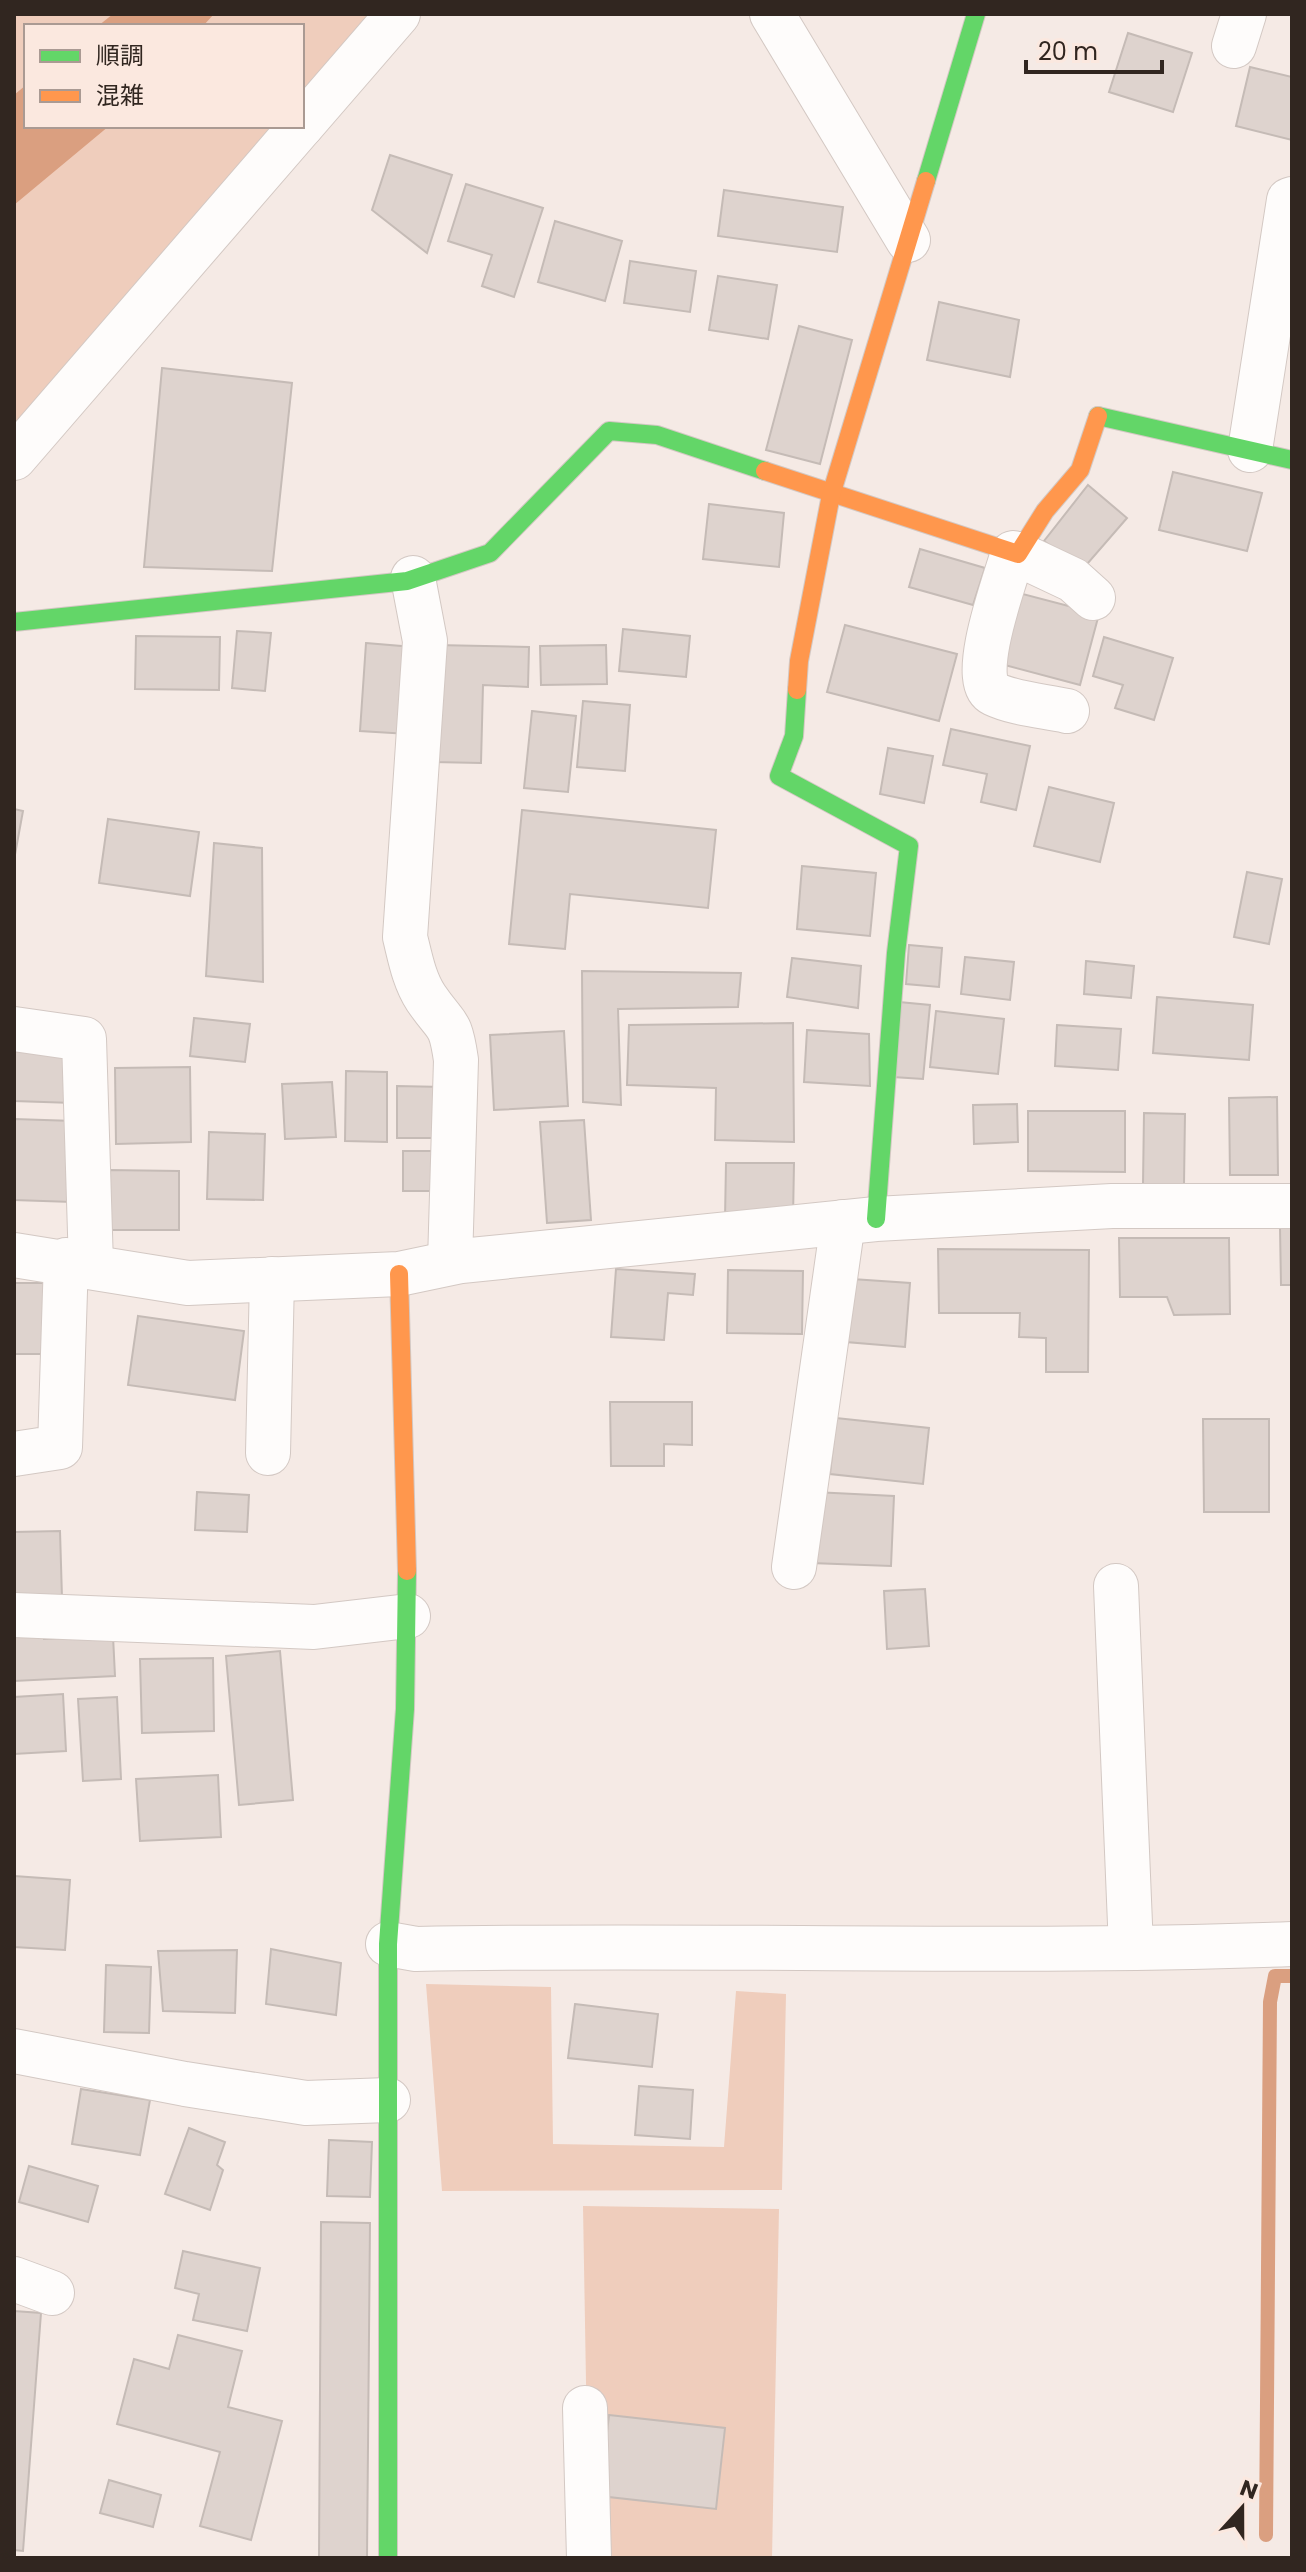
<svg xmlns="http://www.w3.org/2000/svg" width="1306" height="2572" viewBox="0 0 1306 2572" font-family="Poppins,'Noto Sans JP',sans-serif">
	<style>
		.green { fill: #efcdbc }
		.water { fill: #da9f80 }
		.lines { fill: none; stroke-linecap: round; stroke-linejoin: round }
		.stream { stroke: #da9f80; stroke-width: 14 }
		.building { fill: #ded3ce; stroke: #c5bbb6; stroke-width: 2 }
		.street-casing { stroke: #d3c8c3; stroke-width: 46 }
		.fast-casing { stroke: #d3c8c3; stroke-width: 20 }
		.slow-casing { stroke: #d3c8c3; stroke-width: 20 }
		.street { stroke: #fefcfb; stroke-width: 44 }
		.fast { stroke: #63d668; stroke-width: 18 }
		.slow { stroke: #ff974d; stroke-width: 18 }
	</style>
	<rect width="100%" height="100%" fill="#f5eae5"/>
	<!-- green -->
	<g class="green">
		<path d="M 14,14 L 395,14 L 302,124 L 302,26 L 26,26 L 26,126 L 301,126 L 14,458 Z"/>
		<path d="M 426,1984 L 551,1987 L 553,2144 L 724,2147 L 736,1991 L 786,1994 L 782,2190 L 442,2191 Z"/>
		<path d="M 583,2206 L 779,2209 L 772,2558 L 589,2558 Z"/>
	</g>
	<!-- water -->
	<g class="water">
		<path d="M 113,14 L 214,14 L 203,26 L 98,26 Z"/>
		<path d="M 26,85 L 26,126 L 109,126 L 14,205 L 14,95 Z"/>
	</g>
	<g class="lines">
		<!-- stream -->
		<path class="stream" d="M 1266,2535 L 1270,2002 L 1275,1976 L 1292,1976"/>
	</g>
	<!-- building -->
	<g class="building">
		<path d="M 1128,33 L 1192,53 L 1173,112 L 1109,92 Z"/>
		<path d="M 1250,67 L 1292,77 L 1292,140 L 1236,126 Z"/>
		<path d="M 390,155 L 452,175 L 427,253 L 372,210 Z"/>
		<path d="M 466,184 L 543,208 L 514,297 L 482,286 L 492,255 L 448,241 Z"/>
		<path d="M 724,190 L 843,207 L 837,252 L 718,236 Z"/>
		<path d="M 555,221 L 622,241 L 605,301 L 538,282 Z"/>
		<path d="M 630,261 L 696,271 L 690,312 L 624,303 Z"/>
		<path d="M 718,276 L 777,285 L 768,339 L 709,330 Z"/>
		<path d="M 939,302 L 1019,320 L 1010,377 L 927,360 Z"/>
		<path d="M 799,326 L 852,340 L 820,464 L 766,450 Z"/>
		<path d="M 162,368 L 292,383 L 272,571 L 144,567 Z"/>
		<path d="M 1173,472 L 1262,493 L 1247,551 L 1159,530 Z"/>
		<path d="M 1088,485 L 1127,518 L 1082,570 L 1044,541 Z"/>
		<path d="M 709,504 L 784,513 L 779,567 L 703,559 Z"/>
		<path d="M 920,549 L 985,568 L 973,605 L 909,587 Z"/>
		<path d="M 1015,592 L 1099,614 L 1080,685 L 997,663 Z"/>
		<path d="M 845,625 L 957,654 L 939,721 L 827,692 Z"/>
		<path d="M 623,629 L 690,636 L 686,677 L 619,671 Z"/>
		<path d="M 237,631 L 271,633 L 265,691 L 232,688 Z"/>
		<path d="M 136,636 L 220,637 L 219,690 L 135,689 Z"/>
		<path d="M 1104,637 L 1173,658 L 1154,720 L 1115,708 L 1123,685 L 1093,676 Z"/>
		<path d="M 366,643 L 413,647 L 408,734 L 360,731 Z"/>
		<path d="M 435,645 L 529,647 L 528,687 L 483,685 L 481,763 L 433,762 Z"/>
		<path d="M 606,645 L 607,684 L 541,685 L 540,646 Z"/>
		<path d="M 583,701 L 630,705 L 625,771 L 577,767 Z"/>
		<path d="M 532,711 L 576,716 L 568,792 L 524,788 Z"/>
		<path d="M 951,729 L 1030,746 L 1016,810 L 981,802 L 987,774 L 943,765 Z"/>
		<path d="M 888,748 L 933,756 L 924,803 L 880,794 Z"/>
		<path d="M 1049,787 L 1114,803 L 1100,862 L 1034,846 Z"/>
		<path d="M 14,809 L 23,811 L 14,860 Z"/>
		<path d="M 522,810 L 716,830 L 708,908 L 570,894 L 565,949 L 509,944 Z"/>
		<path d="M 108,819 L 199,832 L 190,896 L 99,883 Z"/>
		<path d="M 214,843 L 262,848 L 263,982 L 206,976 Z"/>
		<path d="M 802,866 L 876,873 L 870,936 L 797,929 Z"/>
		<path d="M 1247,872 L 1282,879 L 1269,944 L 1234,937 Z"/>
		<path d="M 909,945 L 942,948 L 939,987 L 906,984 Z"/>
		<path d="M 965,957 L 1014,962 L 1010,1000 L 961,994 Z"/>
		<path d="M 792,958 L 861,966 L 858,1008 L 787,997 Z"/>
		<path d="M 1086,961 L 1134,966 L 1131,998 L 1084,994 Z"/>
		<path d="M 582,971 L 741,973 L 738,1007 L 618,1009 L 621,1105 L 583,1102 Z"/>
		<path d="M 1157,997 L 1253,1005 L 1249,1060 L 1153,1053 Z"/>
		<path d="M 899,1002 L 930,1005 L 923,1079 L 893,1077 Z"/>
		<path d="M 936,1011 L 1004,1019 L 998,1074 L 930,1067 Z"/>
		<path d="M 194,1018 L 250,1024 L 245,1062 L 190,1056 Z"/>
		<path d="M 793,1023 L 794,1142 L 715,1140 L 716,1088 L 627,1085 L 629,1025 Z"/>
		<path d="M 1057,1025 L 1121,1029 L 1118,1070 L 1055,1066 Z"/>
		<path d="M 807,1030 L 869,1034 L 870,1086 L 804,1082 Z"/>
		<path d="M 564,1031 L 568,1106 L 494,1110 L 490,1035 Z"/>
		<path d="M 14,1042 L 76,1044 L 73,1103 L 14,1101 Z"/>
		<path d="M 190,1067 L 191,1142 L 116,1144 L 115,1068 Z"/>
		<path d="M 346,1071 L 387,1072 L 387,1142 L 345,1141 Z"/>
		<path d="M 332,1082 L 336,1137 L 285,1139 L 282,1084 Z"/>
		<path d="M 397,1086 L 444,1087 L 444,1138 L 397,1138 Z"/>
		<path d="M 1277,1097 L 1278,1175 L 1230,1175 L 1229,1098 Z"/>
		<path d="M 1017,1104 L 1018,1142 L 974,1144 L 973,1105 Z"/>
		<path d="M 1028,1111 L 1125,1111 L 1125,1172 L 1028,1171 Z"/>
		<path d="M 1144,1113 L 1185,1114 L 1184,1184 L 1143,1184 Z"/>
		<path d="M 14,1119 L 74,1121 L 72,1202 L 14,1200 Z"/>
		<path d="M 584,1120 L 591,1220 L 547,1223 L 540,1122 Z"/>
		<path d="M 209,1132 L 265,1134 L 263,1200 L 207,1199 Z"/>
		<rect x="403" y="1151" width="44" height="40"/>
		<path d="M 726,1163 L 794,1163 L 793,1219 L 725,1219 Z"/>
		<path d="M 108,1170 L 179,1171 L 179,1230 L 108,1230 Z"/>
		<path d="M 1280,1228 L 1292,1228 L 1292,1285 L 1281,1285 Z"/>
		<path d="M 1119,1238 L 1229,1238 L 1230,1314 L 1174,1315 L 1167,1297 L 1120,1297 Z"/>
		<path d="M 938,1249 L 1089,1250 L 1088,1372 L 1046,1372 L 1046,1338 L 1019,1337 L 1020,1313 L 939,1313 Z"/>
		<path d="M 616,1269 L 695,1274 L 693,1295 L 668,1293 L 664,1340 L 611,1337 Z"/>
		<path d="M 728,1270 L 803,1271 L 802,1334 L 727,1333 Z"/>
		<path d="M 852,1279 L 910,1283 L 905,1347 L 846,1342 Z"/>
		<rect x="14" y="1283" width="34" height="71"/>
		<path d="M 138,1316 L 244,1331 L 235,1400 L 128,1385 Z"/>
		<path d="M 610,1402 L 692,1402 L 692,1445 L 664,1444 L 664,1466 L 611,1466 Z"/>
		<path d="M 836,1418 L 929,1428 L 923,1484 L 830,1474 Z"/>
		<path d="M 1203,1419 L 1269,1419 L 1269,1512 L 1204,1512 Z"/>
		<path d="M 197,1492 L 249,1495 L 247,1532 L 195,1530 Z"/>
		<path d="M 814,1492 L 894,1496 L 891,1566 L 811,1563 Z"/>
		<path d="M 60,1531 L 62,1598 L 14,1599 L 14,1532 Z"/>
		<path d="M 925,1589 L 929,1646 L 887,1649 L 884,1591 Z"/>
		<path d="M 44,1622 L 44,1639 L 113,1636 L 115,1676 L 14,1681 L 14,1623 Z"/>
		<path d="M 280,1651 L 293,1800 L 239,1805 L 226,1656 Z"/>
		<path d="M 213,1658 L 214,1731 L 142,1733 L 140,1659 Z"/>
		<path d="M 63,1694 L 66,1751 L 14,1754 L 14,1697 Z"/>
		<path d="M 117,1697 L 121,1779 L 83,1781 L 78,1699 Z"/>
		<path d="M 218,1775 L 221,1837 L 140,1841 L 136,1779 Z"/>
		<path d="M 14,1876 L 70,1880 L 65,1950 L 14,1947 Z"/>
		<path d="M 271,1949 L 341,1963 L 336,2015 L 266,2004 Z"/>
		<path d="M 237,1950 L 235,2013 L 163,2011 L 158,1951 Z"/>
		<path d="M 106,1965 L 151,1967 L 149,2033 L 104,2032 Z"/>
		<path d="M 575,2004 L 658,2014 L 652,2067 L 568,2058 Z"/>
		<path d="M 639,2086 L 693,2090 L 690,2139 L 635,2135 Z"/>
		<path d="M 81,2089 L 150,2100 L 140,2155 L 72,2144 Z"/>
		<path d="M 189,2128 L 225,2142 L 217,2165 L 223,2170 L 210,2210 L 165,2194 Z"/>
		<path d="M 329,2140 L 372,2142 L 370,2197 L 327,2196 Z"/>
		<path d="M 29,2166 L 98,2186 L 88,2222 L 19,2202 Z"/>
		<path d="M 321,2222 L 370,2223 L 367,2558 L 319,2558 Z"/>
		<path d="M 183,2251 L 260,2268 L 247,2331 L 193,2320 L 199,2294 L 175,2288 Z"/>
		<path d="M 14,2311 L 41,2313 L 23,2551 L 14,2550 Z"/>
		<path d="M 178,2335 L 242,2351 L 228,2407 L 282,2421 L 251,2540 L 200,2526 L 220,2452 L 117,2424 L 134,2359 L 169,2369 Z"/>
		<path d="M 609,2415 L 725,2428 L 716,2509 L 600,2496 Z"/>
		<path d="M 109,2480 L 161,2495 L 153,2527 L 100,2513 Z"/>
	</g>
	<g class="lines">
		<!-- street casing -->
		<g class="street-casing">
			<g id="street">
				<path d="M 772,14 L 908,240"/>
				<path d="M 1234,46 L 1244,14"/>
				<path d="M 302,125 L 398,14"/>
				<path d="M 1250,450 L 1289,200 L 1292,199"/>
				<path d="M 14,458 L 301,126"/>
				<path d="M 1013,553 C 1006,578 967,681 994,694 C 1015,704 1045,706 1067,711"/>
				<path d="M 1018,554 L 1073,580 L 1093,598"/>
				<path d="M 413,578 L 425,641 L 405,937 C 410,957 414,980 426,998 C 447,1029 450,1019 456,1060 L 450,1262"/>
				<path d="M 14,1029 L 84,1039 L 91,1265"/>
				<path d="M 14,1255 L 188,1283 L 399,1274 L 461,1261 L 876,1219 L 1112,1206 L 1292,1206"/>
				<path d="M 268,1453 L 272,1279"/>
				<path d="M 14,1454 L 60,1447 L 66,1260"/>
				<path d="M 794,1567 L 843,1222"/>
				<path d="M 1116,1586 L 1131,1948"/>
				<path d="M 14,1615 L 314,1627 L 408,1616"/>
				<path d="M 388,1944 L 416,1949 C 708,1943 1000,1955 1292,1944"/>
				<path d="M 14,2051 L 185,2084 L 306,2103 L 388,2100"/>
				<path d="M 14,2279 L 52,2293"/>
				<path d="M 585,2408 L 589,2558"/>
			</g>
		</g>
		<!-- fast casing -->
		<g class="fast-casing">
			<g id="fast">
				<path d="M 926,181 L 976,14"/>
				<path d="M 1098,416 L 1292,460"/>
				<path d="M 14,622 L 407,581 L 490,553 L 609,431 L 657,435 L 765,471"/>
				<path d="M 797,690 L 794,736 L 779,776 L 909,846 L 896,953 L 876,1219"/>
				<path d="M 388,2558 L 388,1944 L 405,1709 L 407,1571"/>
			</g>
		</g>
		<!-- slow casing -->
		<g class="slow-casing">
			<g id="slow">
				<path d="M 765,471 L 1018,554 L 1045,511 L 1080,470 L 1098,416"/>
				<path d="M 797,690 L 799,661 L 831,495 L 926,181"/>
				<path d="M 399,1274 L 407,1571"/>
			</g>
		</g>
		<!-- street -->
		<use href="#street" class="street"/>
		<!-- fast -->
		<use href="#fast" class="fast"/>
		<!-- slow -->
		<use href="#slow" class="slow"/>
	</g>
	<!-- border -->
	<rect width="1306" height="2572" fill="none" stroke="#312620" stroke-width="32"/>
	<!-- legend -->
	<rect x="24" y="24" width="280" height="104" fill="#fbe8df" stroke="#aa9a93" stroke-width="2"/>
	<rect x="40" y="50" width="40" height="12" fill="#63d668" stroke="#aa9a93" stroke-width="2"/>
	<text x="96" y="64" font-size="24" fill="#312620">順調</text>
	<rect x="40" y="90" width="40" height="12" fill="#ff974d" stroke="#aa9a93" stroke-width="2"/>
	<text x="96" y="104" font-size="24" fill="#312620">混雑</text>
	<!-- north arrow -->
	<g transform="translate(1242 2508) rotate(21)" stroke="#fbe8df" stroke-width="6" paint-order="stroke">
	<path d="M0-6L14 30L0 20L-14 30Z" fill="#312620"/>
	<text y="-12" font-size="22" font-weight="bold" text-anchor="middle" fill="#312620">N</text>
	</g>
	<!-- scale -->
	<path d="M1026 60v12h136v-12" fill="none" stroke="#312620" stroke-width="4"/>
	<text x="1038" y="60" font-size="24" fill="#312620" stroke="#fbe8df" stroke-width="6" paint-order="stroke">20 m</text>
</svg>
